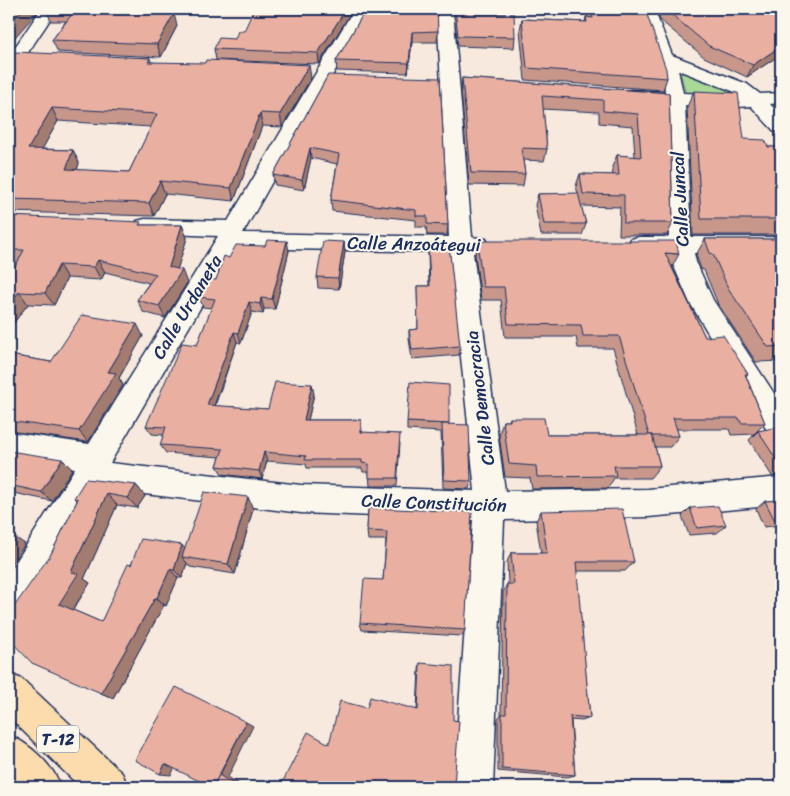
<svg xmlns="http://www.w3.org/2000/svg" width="790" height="796" viewBox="0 0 790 796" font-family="Sriracha,sans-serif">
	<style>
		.green { fill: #aad897; stroke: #62847a }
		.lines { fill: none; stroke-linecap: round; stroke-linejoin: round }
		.minor-casing { stroke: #1b2f5e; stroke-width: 3 }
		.highway-casing { stroke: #1b2f5e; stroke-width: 3 }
		.minor { fill: #fbf7ec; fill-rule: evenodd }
		.highway { fill: #fcdcac; fill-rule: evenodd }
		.wall { fill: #c8978b; stroke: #1b2f5e; fill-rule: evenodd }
		.shaded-wall { fill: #a37b71; stroke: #1b2f5e }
		.building { fill: #e9b0a2; stroke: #1b2f5e; fill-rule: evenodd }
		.labels { text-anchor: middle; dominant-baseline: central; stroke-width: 4; stroke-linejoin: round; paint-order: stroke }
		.shield { fill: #fbf7ec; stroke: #5e6b89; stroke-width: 1 }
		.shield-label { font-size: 16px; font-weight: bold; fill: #1b2f5e }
		.street-label { font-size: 18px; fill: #1b2f5e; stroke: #fbf7ec }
	</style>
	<rect width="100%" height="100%" fill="#f7e9dd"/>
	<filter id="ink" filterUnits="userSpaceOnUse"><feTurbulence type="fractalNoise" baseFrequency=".02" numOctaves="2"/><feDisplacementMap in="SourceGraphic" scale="10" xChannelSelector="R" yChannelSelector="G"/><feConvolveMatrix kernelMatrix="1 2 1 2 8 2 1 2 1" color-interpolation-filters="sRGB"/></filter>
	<g filter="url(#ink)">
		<!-- green -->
		<path class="green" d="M 685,72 L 735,92 L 736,93 L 686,94 L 681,76 L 681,73 Z"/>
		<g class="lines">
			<!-- minor casing -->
			<g class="minor-casing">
				<g id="minor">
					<path d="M 41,9 L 57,9 L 15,72 L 9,73 L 9,56 Z"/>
					<path d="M 354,9 L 370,9 L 243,233 L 449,237 L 437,9 L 453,9 L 472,237 L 486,239 L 489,245 L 486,251 L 473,253 L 505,491 L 648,489 L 781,477 L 781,505 L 648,517 L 504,520 L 493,787 L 453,787 L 473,520 L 301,513 L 95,488 L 21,616 L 9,621 L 9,573 L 75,468 L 9,458 L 9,432 L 89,444 L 218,236 L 145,233 L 137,231 L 134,226 L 137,221 L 145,219 L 228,221 ZM 235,248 L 450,252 L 475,491 L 301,485 L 110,463 Z"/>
					<path d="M 638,9 L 654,9 L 672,55 L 747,84 L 760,94 L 781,93 L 781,103 L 770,104 L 781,116 L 781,133 L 774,131 L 751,106 L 725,108 L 685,105 L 691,237 L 781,237 L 781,253 L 694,253 L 696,262 L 713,300 L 781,404 L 781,440 L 771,437 L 690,303 L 672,262 L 671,253 L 639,253 L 631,251 L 628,245 L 631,239 L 639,237 L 669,237 L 666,103 L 625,99 L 622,95 L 625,91 L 631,90 L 665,92 L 664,80 ZM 678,70 L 735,92 L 739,95 L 683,93 Z"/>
				</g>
			</g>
			<!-- highway casing -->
			<g class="highway-casing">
				<g id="highway">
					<path d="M 9,674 L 22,679 L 122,773 L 128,787 L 80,787 L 9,717 Z"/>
					<path d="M 9,735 C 30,744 53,765 61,787 L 14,787 L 9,782 Z"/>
				</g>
			</g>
			<!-- minor -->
			<use href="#minor" class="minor"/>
			<!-- highway -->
			<use href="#highway" class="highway"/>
		</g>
		<!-- wall -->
		<g class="wall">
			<path d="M 46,9 L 165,9 L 162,14 L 177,26 L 161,57 L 58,52 L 52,40 L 66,21 L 51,21 Z"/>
			<path d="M 353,9 L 319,64 L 216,60 L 214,49 L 235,39 L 244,31 Z"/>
			<path d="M 366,9 L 438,31 L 437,42 L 412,42 L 408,73 L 337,71 L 336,61 Z"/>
			<path d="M 453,9 L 486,9 L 482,13 L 515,37 L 514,48 L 458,46 Z"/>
			<path d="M 585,9 L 645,9 L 667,78 L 663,90 L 525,80 L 520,30 L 522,19 L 585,22 L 586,17 L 587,17 Z"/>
			<path d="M 656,9 L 781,9 L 781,54 L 747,77 L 704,57 L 660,20 Z"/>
			<path d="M 150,58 L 151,62 L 311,78 L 282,127 L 262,126 L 234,201 L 165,194 L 154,216 L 9,212 L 9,60 ZM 58,121 L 151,127 L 129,172 L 77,170 L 79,163 L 73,150 L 42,149 Z"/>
			<path d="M 328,75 L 448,225 L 447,235 L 427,235 L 426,227 L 416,227 L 416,220 L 332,211 L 331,200 L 337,164 L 311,158 L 304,190 L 275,185 L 273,175 Z"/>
			<path d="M 462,78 L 669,93 L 673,223 L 667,235 L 619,235 L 620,207 L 581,206 L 586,224 L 582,235 L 541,235 L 535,205 L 538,194 L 578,194 L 576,186 L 580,174 L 613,175 L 612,167 L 617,155 L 635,157 L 633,126 L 599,123 L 599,112 L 543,109 L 547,149 L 544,161 L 523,160 L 525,174 L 523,186 L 469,185 L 461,90 Z"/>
			<path d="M 694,91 L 744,139 L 768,147 L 781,147 L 781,235 L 693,235 L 687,107 Z"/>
			<path d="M 9,216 L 142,225 L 182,225 L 187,238 L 177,269 L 187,283 L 165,318 L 143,312 L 137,300 L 149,283 L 105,272 L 101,280 L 67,278 L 54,305 L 28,304 L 9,329 L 17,262 L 9,262 Z"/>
			<path d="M 705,239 L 781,239 L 781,361 L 756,362 L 718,304 L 704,270 L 701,269 L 696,255 Z"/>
			<path d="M 477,241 L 679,254 L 672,267 L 705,337 L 748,374 L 746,376 L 765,423 L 754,434 L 731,435 L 729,429 L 676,429 L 679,436 L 670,447 L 655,447 L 660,466 L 650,478 L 614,478 L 608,488 L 532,489 L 530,478 L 505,477 L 499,435 L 503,421 L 509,421 L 510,418 L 547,435 L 638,435 L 613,348 L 578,348 L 576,337 L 505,337 L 501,300 L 481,300 L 475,255 Z"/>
			<path d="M 344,242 L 345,252 L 339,289 L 318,288 L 317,277 Z"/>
			<path d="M 428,244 L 460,346 L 459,355 L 412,359 L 409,339 L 409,330 L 418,329 L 417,286 L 429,286 L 428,254 Z"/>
			<path d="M 289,251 L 275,309 L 264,309 L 263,314 L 252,312 L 241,343 L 237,342 L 215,406 L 268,409 L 314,394 L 308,420 L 361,420 L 362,432 L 400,443 L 397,486 L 370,486 L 369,472 L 363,472 L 362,468 L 307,468 L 306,464 L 267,461 L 262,479 L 222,474 L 217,466 L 220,457 L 166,453 L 160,445 L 164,435 L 152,434 L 146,426 L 197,345 L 212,308 L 203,307 L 199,297 L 216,280 L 229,258 Z"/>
			<path d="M 143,336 L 119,378 L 123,385 L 88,442 L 9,431 L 9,355 L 51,362 Z"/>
			<path d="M 407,422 L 449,424 L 471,481 L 469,489 L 443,488 L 441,432 L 407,430 Z"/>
			<path d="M 781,429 L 781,477 L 772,476 L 749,440 L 758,431 Z"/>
			<path d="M 9,451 L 72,469 L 52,501 L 9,492 Z"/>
			<path d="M 136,485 L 145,496 L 137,508 L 117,505 L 84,579 L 90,583 L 73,610 L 101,622 L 131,565 L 185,549 L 253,509 L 235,574 L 190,567 L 187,563 L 182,578 L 178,578 L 166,606 L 164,605 L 113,698 L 101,693 L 51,554 L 77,501 L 74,498 Z"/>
			<path d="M 781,500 L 781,525 L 764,527 L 756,509 L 765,501 Z"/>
			<path d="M 368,508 L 465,630 L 462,636 L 362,630 L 360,623 L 383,580 L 386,540 L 368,540 L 367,531 Z"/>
			<path d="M 690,508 L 726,525 L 717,533 L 689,535 L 682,516 Z"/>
			<path d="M 541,511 L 634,562 L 625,571 L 576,571 L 590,718 L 582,721 L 571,720 L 575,775 L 567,777 L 498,771 L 498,718 L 501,715 L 503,592 L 507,584 L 508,584 L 507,562 L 511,553 L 541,553 L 536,521 Z"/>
			<path d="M 781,653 L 781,663 L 778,654 Z"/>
			<path d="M 420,663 L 453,720 L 454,786 L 280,787 L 329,744 L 367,708 L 417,710 L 419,670 Z"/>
			<path d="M 779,733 L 781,733 L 781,741 Z"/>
		</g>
		<!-- shaded-wall -->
		<g class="shaded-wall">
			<path d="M 23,9 L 40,9 L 9,44 L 9,24 Z"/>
			<path d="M 153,9 L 165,9 L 154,26 L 150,14 Z"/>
			<path d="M 346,9 L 353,9 L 319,64 L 318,53 Z"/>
			<path d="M 478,9 L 486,9 L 473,23 L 474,13 Z"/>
			<path d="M 174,14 L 177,26 L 161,57 L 157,44 Z"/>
			<path d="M 412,32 L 412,42 L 408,73 L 409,63 Z"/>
			<path d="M 781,46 L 781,54 L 747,77 L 753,65 Z"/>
			<path d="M 309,65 L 311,78 L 282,127 L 280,114 Z"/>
			<path d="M 52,108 L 58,121 L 35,162 L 28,149 Z"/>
			<path d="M 260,113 L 262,126 L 234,201 L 231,188 Z"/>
			<path d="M 310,148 L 311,158 L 304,190 L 302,180 Z"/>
			<path d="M 73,150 L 79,163 L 73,182 L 66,169 Z"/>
			<path d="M 160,181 L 165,194 L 154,216 L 149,203 Z"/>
			<path d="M 182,225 L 187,238 L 174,280 L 169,267 Z"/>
			<path d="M 287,241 L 289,251 L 275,309 L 272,299 Z"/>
			<path d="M 344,242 L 345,252 L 339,289 L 338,278 Z"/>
			<path d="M 98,260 L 105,272 L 101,280 L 94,267 Z"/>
			<path d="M 59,265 L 67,278 L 54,305 L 45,293 Z"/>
			<path d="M 182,270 L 187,283 L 165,318 L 159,306 Z"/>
			<path d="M 19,292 L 28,304 L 9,329 L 9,304 Z"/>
			<path d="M 261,298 L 264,309 L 263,314 L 260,304 Z"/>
			<path d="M 249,302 L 252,312 L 241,343 L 238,333 Z"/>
			<path d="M 137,324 L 143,336 L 119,378 L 123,385 L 88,442 L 79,431 L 108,372 Z"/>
			<path d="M 234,332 L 237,342 L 211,414 L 207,405 Z"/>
			<path d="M 312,384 L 314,394 L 306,429 L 304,420 Z"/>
			<path d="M 264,452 L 267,461 L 262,479 L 259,471 Z"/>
			<path d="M 62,459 L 72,469 L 52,501 L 41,492 Z"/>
			<path d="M 136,485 L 145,496 L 137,508 L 128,498 Z"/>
			<path d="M 107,494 L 117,505 L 84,579 L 90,583 L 71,612 L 59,604 L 71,572 Z"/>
			<path d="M 248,497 L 253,509 L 235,574 L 228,564 Z"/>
			<path d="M 13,536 L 25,544 L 9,567 L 9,542 Z"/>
			<path d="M 182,545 L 189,554 L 182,557 L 187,563 L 182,578 L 174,570 Z"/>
			<path d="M 170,569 L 178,578 L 166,606 L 157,598 Z"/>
			<path d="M 155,598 L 164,605 L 113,698 L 101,693 Z"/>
			<path d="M 246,722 L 253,726 L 228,777 L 244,787 L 214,787 Z"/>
			<path d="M 165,764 L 176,766 L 171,775 L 160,774 Z"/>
		</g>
		<!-- building -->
		<g class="building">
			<path d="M 9,9 L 23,9 L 9,24 Z"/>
			<path d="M 76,9 L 153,9 L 150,14 L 174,14 L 157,44 L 52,40 Z"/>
			<path d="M 254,9 L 346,9 L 318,53 L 214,49 L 219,38 L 235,39 L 238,31 L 244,31 Z"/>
			<path d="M 366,9 L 437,9 L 438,31 L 412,32 L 409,63 L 336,61 Z"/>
			<path d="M 455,9 L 478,9 L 474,13 L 514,14 L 515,37 L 458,36 Z"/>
			<path d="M 591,9 L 645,9 L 666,69 L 667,78 L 527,68 L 522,19 L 587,22 L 586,17 L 593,18 Z"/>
			<path d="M 665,9 L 781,9 L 781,46 L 753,65 L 709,46 Z"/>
			<path d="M 15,52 L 150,58 L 148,62 L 205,63 L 206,60 L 309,65 L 280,114 L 260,113 L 231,188 L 160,181 L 149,203 L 9,199 L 9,60 L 10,60 ZM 52,108 L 157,114 L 129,172 L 66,169 L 73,150 L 28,149 Z"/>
			<path d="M 328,75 L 440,78 L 448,225 L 427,224 L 427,216 L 416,216 L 416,210 L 331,200 L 339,154 L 310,148 L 302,180 L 273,175 Z"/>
			<path d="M 462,78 L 669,93 L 673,223 L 624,223 L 624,195 L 583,194 L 580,174 L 619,175 L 617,155 L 641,157 L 638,114 L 603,111 L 603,100 L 542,96 L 547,149 L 521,148 L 525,174 L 471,173 Z"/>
			<path d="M 694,91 L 738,93 L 744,139 L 765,140 L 768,147 L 781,147 L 781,219 L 701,219 Z"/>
			<path d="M 578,193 L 586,224 L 544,224 L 538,194 Z"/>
			<path d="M 9,216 L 141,222 L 139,225 L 182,225 L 169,267 L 182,270 L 159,306 L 137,300 L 156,274 L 98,260 L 94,267 L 59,265 L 45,293 L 19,292 L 9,304 L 9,278 L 24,250 L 9,250 Z"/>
			<path d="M 705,239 L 781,239 L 781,346 L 768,347 L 728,288 L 713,254 L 710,253 Z"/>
			<path d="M 267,240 L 287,241 L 272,299 L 261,298 L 260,304 L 249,302 L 238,333 L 234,332 L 207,405 L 268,409 L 275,382 L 312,384 L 304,420 L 361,420 L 361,432 L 400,434 L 397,478 L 369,478 L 369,464 L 362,463 L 362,460 L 305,460 L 306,456 L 264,452 L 259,471 L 217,466 L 223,449 L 160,445 L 166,427 L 146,426 L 182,343 L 197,345 L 215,299 L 199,297 L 210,279 L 216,280 L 224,256 L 229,258 L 236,245 L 265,246 Z"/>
			<path d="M 323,241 L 344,242 L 338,278 L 317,277 Z"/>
			<path d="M 477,241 L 676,241 L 679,254 L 665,253 L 705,337 L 723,335 L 748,374 L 745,374 L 765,423 L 741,423 L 739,418 L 673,418 L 679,436 L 652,436 L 652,435 L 649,435 L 619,336 L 583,336 L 581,325 L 508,324 L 504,287 L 483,287 Z"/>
			<path d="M 428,244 L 449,245 L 460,346 L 412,350 L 409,330 L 418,329 L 417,286 L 430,286 Z"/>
			<path d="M 82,315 L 137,324 L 108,372 L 116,373 L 79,431 L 9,421 L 9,355 L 51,362 Z"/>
			<path d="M 410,382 L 449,385 L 449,424 L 407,422 Z"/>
			<path d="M 510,418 L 544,418 L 547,435 L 652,435 L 660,466 L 614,466 L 616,476 L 537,477 L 536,466 L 509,464 L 503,421 L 510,421 Z"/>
			<path d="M 442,424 L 469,425 L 471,481 L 444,480 Z"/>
			<path d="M 778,427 L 781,429 L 781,467 L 758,431 Z"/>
			<path d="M 9,451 L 62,459 L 41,492 L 9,485 Z"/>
			<path d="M 86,479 L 136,485 L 128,498 L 107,494 L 71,572 L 78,574 L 59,604 L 101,622 L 128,564 L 131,565 L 141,539 L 182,545 L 174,570 L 170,569 L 157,598 L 155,598 L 101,693 L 32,663 L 9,639 L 9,614 L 51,554 L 78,499 L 74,498 Z"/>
			<path d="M 204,492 L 248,497 L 228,564 L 182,557 Z"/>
			<path d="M 781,500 L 781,519 L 774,519 L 765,501 Z"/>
			<path d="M 718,506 L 726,525 L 697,528 L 690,508 Z"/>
			<path d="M 368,508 L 472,512 L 465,630 L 360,623 L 364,579 L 383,580 L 387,532 L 367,531 Z"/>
			<path d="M 622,509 L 634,562 L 576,562 L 590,718 L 570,716 L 575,775 L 502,769 L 502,714 L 506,714 L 507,584 L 514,584 L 511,553 L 547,553 L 541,511 Z"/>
			<path d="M 9,535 L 13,536 L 9,542 Z"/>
			<path d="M 420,663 L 453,666 L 453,720 L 459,721 L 454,786 L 461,787 L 280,787 L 308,732 L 329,744 L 340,701 L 367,708 L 370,697 L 418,710 Z"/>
			<path d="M 176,687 L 246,722 L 213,787 L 211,787 L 165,764 L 160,774 L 135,760 Z"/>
			<path d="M 219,775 L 238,787 L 213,787 Z"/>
		</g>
	</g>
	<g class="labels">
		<!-- shield labels -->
		<rect class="shield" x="37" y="725.5" width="42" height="27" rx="4"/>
		<g class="shield-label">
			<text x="58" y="739">T-12</text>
		</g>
		<!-- street labels -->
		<g class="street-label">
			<text transform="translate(680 199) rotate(-93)">Calle Juncal</text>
			<text transform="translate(414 244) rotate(1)">Calle Anzoátegui</text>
			<text transform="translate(187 307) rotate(-59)">Calle Urdaneta</text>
			<text transform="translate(480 398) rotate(-97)">Calle Democracia</text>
			<text transform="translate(434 503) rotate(2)">Calle Constitución</text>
		</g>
	</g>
	<!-- margin -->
	<rect width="790" height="796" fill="none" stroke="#fbf7ec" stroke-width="30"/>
	<rect x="15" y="15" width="760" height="766" fill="none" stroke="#1b2f5e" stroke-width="2" filter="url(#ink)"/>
</svg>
